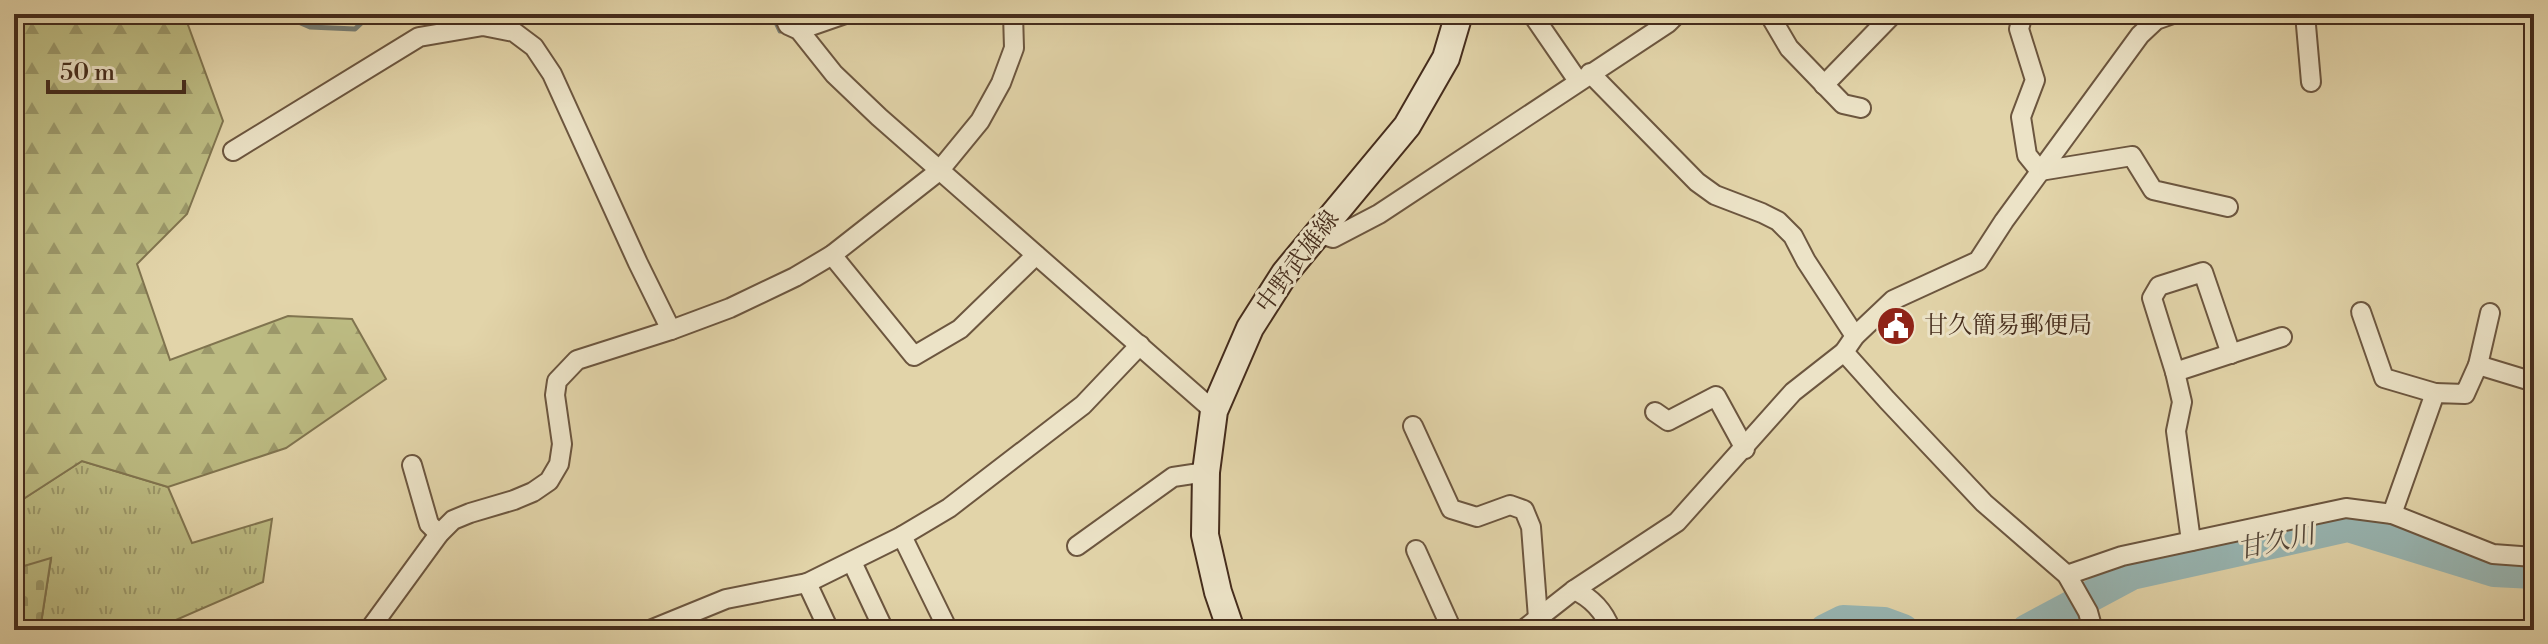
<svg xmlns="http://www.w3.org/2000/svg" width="2548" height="644" font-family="'Libre Bodoni','Noto Serif JP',serif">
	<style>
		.grass { fill: url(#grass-tufts); stroke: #80744f; stroke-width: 2 }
		.forest { fill: url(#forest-firs); stroke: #80744f; stroke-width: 2 }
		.cemetery { fill: url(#cemetery-stones); stroke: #80744f; stroke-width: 2 }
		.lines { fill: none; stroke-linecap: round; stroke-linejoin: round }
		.stream { stroke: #777f77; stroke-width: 5 }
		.river { stroke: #98b6b3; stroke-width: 32 }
		.minor-casing { stroke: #6c563f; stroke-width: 22 }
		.secondary-casing { stroke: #452c1c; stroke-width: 30 }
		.minor { stroke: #ece3c7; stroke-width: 18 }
		.secondary { stroke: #ece3c7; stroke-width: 26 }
		.labels { text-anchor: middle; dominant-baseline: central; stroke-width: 6; stroke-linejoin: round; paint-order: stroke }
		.street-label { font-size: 24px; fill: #452c1c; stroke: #ece3c7 }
		.poi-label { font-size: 24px; fill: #452c1c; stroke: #ece3c7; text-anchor: start }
		.water-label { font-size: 26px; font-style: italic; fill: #56483a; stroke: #ece3c7 }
	</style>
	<defs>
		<pattern id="grass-tufts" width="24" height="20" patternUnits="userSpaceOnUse" patternTransform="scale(2)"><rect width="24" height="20" fill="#bcbb82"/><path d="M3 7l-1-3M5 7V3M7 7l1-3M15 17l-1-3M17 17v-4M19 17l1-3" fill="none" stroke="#9b986a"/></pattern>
		<pattern id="forest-firs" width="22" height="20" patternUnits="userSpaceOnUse" patternTransform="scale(2)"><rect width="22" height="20" fill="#bcbb82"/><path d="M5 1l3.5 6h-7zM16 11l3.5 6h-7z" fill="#9b986a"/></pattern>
		<pattern id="cemetery-stones" width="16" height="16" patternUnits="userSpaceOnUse" patternTransform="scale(2)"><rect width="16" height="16" fill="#bcbb82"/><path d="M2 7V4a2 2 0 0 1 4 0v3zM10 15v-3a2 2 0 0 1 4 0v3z" fill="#9b986a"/></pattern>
	</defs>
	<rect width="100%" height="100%" fill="#e2d4a9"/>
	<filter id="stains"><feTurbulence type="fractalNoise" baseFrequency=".0025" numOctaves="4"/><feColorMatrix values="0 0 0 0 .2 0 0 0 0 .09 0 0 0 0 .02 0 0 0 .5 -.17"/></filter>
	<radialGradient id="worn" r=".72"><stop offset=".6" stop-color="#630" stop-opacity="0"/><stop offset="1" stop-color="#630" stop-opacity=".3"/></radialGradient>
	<path class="grass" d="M82 461 168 487 192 543 272 519 263 582 153 630H40L51 559 14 569V505Z"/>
	<path class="forest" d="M14 14H184L223 121 187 214 137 264 170 360 288 316 352 319 386 379 286 448 168 487 82 461 14 505Z"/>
	<path class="cemetery" d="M51 558 40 630H14V569Z"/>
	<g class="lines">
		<g class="stream">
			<path d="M280 14 310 27 355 29 371 14"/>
			<path d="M772 14 780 31"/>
		</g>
		<g class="river">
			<path d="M1825 630 1843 621 1884 623 1903 630"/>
			<path d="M2027 630 2132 574 2348 526 2494 571 2534 573"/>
		</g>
		<defs>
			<g id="minor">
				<path d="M783 14 788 25 799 30 834 74 879 117 1214 411"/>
				<path d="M1532 14 1578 81"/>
				<path d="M1769 14 1789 48 1843 104 1861 108"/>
				<path d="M2023 14 2019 29 2035 80 2021 117 2027 155 2040 171 2132 156 2153 190 2228 207"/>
				<path d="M2305 14 2311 82"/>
				<path d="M799 30 845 14"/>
				<path d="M1590 73 1697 182 1715 195 1762 213 1778 221 1793 236 1806 261 1855 336"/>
				<path d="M1824 85 1893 14"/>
				<path d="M233 151 419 37 483 26 514 32 534 47 552 74 638 263 671 330"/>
				<path d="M1318 233 1333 238 1379 214 1668 23 1677 14"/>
				<path d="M832 255 914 356 960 329 1036 255"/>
				<path d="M2361 312 2384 378 2435 393"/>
				<path d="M1844 352 1887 400 1984 503 2067 575 2088 612 2093 630"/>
				<path d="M2478 365 2534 382"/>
				<path d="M2175 372 2282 337"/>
				<path d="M1655 412 1668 421 1716 396 1745 449"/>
				<path d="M1413 426 1451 509 1477 517 1510 505 1524 510 1531 527 1538 618"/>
				<path d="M412 465 429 524 439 534"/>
				<path d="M2392 514 2435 393 2465 394 2478 365 2490 313"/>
				<path d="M902 536 948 630"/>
				<path d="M2191 541 2176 431 2182 402 2175 372 2152 298 2159 286 2203 272 2231 354"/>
				<path d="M1077 546 1173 477 1206 472"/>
				<path d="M1416 550 1452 630"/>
				<path d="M852 562 884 630"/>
				<path d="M2067 575 2122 556 2346 508 2392 514 2493 554 2534 557"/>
				<path d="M807 583 829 630"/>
				<path d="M1574 590C1592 598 1604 611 1611 630"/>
				<path d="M369 630 439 534 453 520 470 513 514 500 533 492 549 481 559 464 562 444 555 395 557 381 577 360 671 330 730 308 795 277 832 255 939 171 980 121 1001 83 1014 48 1013 14"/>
				<path d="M650 630 726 599 807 583 902 536 949 508 1083 405 1140 345"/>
				<path d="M1523 630 1574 590 1677 522 1793 392 1844 352 1855 336 1893 300 1978 261 2004 221 2140 35 2156 20 2173 14"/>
			</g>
			<path id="secondary" d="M1231 630 1218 592 1205 535 1206 472 1214 411 1250 328 1285 273 1407 126 1446 58 1459 14"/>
		</defs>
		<use href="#minor" class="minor-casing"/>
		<use href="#secondary" class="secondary-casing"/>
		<use href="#minor" class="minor"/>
		<use href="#secondary" class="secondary"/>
	</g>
	<defs>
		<symbol id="civic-disc" viewBox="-11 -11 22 22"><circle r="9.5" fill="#8f2418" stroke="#ece3c7"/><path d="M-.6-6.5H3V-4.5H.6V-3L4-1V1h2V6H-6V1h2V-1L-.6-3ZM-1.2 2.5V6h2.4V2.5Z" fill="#fff"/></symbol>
	</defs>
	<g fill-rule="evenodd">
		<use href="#civic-disc" x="1874" y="304" width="44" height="44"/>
	</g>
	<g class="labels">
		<g class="street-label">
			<text transform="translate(1298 262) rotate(-53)">中野武雄線</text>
		</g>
		<g class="poi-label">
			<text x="1924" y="326">甘久簡易郵便局</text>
		</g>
		<g class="water-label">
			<text transform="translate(2276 542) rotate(-12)">甘久川</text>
		</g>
	</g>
	<rect width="2548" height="644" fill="none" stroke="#e2d4a9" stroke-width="48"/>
	<rect x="16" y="16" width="2516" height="612" fill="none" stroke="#452c1c" stroke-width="4"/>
	<rect x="24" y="24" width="2500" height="596" fill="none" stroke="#452c1c" stroke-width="2"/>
	<path d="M48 80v12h136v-12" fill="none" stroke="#452c1c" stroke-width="4"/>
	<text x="60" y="80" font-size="24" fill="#452c1c" stroke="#ece3c7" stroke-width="6" paint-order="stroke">50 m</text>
	<rect width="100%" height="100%" filter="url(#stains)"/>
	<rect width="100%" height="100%" fill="url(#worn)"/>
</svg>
